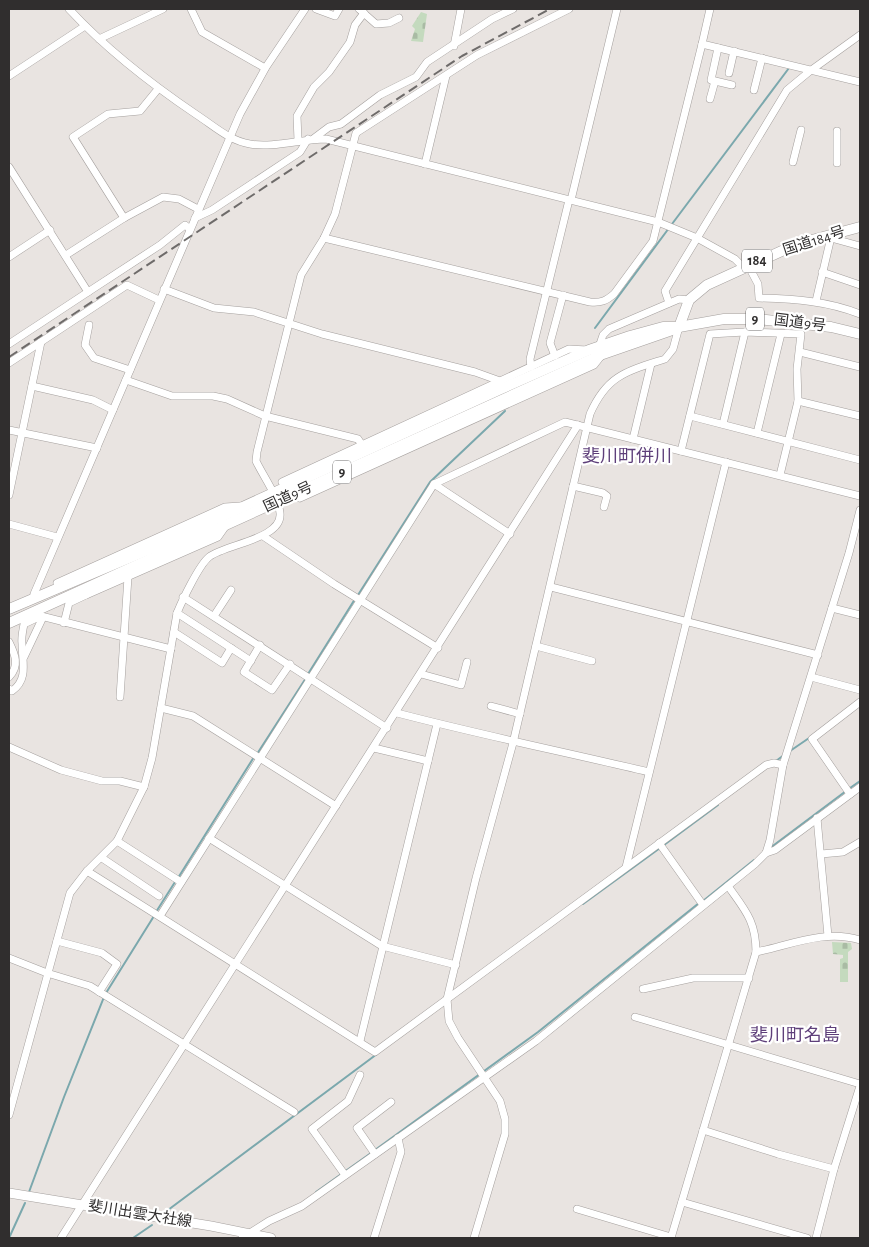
<svg xmlns="http://www.w3.org/2000/svg" width="869" height="1247" font-family="'Alegreya Sans','Noto Sans JP',sans-serif">
	<style>
		.cemetery { fill: url(#cemetery-stones) }
		.lines { fill: none; stroke-linecap: round; stroke-linejoin: round }
		.stream { stroke: #7ba8ad; stroke-width: 2 }
		.minor-casing { stroke: #a5a09e; stroke-width: 8 }
		.major-casing { stroke: #a5a09e; stroke-width: 10 }
		.highway-casing { stroke: #a5a09e; stroke-width: 11 }
		.minor { stroke: #fff; stroke-width: 7 }
		.major { stroke: #fff; stroke-width: 9 }
		.highway { stroke: #fff; stroke-width: 10 }
		.rail { stroke: #6e6b6a; stroke-width: 2; stroke-dasharray: 10 5; stroke-linecap: butt }
		.labels { text-anchor: middle; dominant-baseline: central; stroke-width: 4.5; stroke-linejoin: round; paint-order: stroke }
		.shield { fill: #fff; stroke: #6e6d6d; stroke-width: 1 }
		.shield-label { font-size: 14px; font-weight: bold; fill: #302e2e }
		.street-label { font-size: 15px; fill: #302e2e; stroke: #fff }
		.quarter-label { font-size: 18px; fill: #5e3f7a; stroke: #fff }
	</style>
	<defs>
		<pattern id="cemetery-stones" width="16" height="16" patternUnits="userSpaceOnUse" patternTransform="scale(1.25)"><rect width="16" height="16" fill="#c4dabe"/><path d="M2 7V4a2 2 0 0 1 4 0v3zM10 15v-3a2 2 0 0 1 4 0v3z" fill="#a9bba4"/></pattern>
	</defs>
	<rect width="100%" height="100%" fill="#e9e4e1"/>
	<g class="cemetery">
		<path d="M421 12 427 14 423 42 411 41 415 29 412 26Z"/>
		<path d="M832 942 851 943 852 949 848 952V982H840V959L843 958V955L833 954Z"/>
	</g>
	<g class="lines">
		<g class="stream">
			<path d="M672 224 789 68"/>
			<path d="M595 328 669 228"/>
			<path d="M358 595 430 482 505 411"/>
			<path d="M308 674 355 599"/>
			<path d="M790 751 812 736"/>
			<path d="M257 754 306 678"/>
			<path d="M776 761 784 755"/>
			<path d="M850 788 860 781"/>
			<path d="M664 845 718 805"/>
			<path d="M770 848 846 791"/>
			<path d="M178 878 254 757"/>
			<path d="M703 901 754 860"/>
			<path d="M583 904 660 848"/>
			<path d="M156 912 175 882"/>
			<path d="M106 993 154 916"/>
			<path d="M375 1150 538 1032 699 903"/>
			<path d="M29 1192 64 1097 104 997"/>
			<path d="M316 1192 371 1153"/>
			<path d="M164 1213 377 1054"/>
			<path d="M9 1238 25 1203"/>
			<path d="M133 1238 152 1225"/>
		</g>
		<defs>
			<g id="minor">
				<path d="M69 9C107 50 151 84 197 115 214 126 230 141 250 144 273 148 302 139 326 139L658 222 697 238 735 259 740 264 748 265 758 284 759 298C795 299 827 301 860 314"/>
				<path d="M191 9 202 32 265 68"/>
				<path d="M316 9 335 16 339 9"/>
				<path d="M359 9 376 24 389 23 399 18"/>
				<path d="M710 9 702 44 860 82"/>
				<path d="M99 39 163 9"/>
				<path d="M454 46 461 9"/>
				<path d="M718 48 711 80 732 85"/>
				<path d="M729 73 734 51"/>
				<path d="M9 76 85 26"/>
				<path d="M754 90 762 58"/>
				<path d="M710 99 715 81"/>
				<path d="M313 139 329 127 341 124 380 95 416 77 427 62 492 19 513 9"/>
				<path d="M298 140 297 116 314 87 329 72 350 42 355 25 364 13"/>
				<path d="M793 162 801 130"/>
				<path d="M837 163V131"/>
				<path d="M425 164 446 76"/>
				<path d="M9 167 88 292 9 344"/>
				<path d="M571 200 617 9"/>
				<path d="M124 218 73 137 108 114 140 111 158 89"/>
				<path d="M195 218 212 210 300 152 308 139"/>
				<path d="M324 238 590 302C601 303 606 301 614 294L653 241 702 44"/>
				<path d="M831 238 860 246"/>
				<path d="M66 255 124 218 163 197 179 199 198 209"/>
				<path d="M9 257 50 230"/>
				<path d="M822 272 860 285"/>
				<path d="M164 289 214 308 254 312 322 334 475 372 500 381"/>
				<path d="M88 292 160 245 185 225 190 229"/>
				<path d="M816 301 832 233"/>
				<path d="M669 303 665 291 787 90 810 71 860 35"/>
				<path d="M89 325 85 345 94 358 130 370"/>
				<path d="M599 347 603 335 609 329 679 299 689 300"/>
				<path d="M800 352 860 367"/>
				<path d="M555 356 550 343 563 295"/>
				<path d="M9 363 127 285 159 300"/>
				<path d="M531 367 530 359 569 200"/>
				<path d="M126 380 172 396H213L227 399 265 416 358 439 362 445"/>
				<path d="M32 386 93 400 113 410"/>
				<path d="M798 401 860 416"/>
				<path d="M690 416 860 460"/>
				<path d="M723 424 745 332"/>
				<path d="M9 430 97 448"/>
				<path d="M757 433 781 334"/>
				<path d="M633 439 651 364"/>
				<path d="M681 451 710 334 745 332 801 334 797 369 798 401 780 475"/>
				<path d="M282 482 569 349 587 350"/>
				<path d="M434 484 510 534"/>
				<path d="M573 486 603 493 607 496 604 507"/>
				<path d="M9 495 41 342"/>
				<path d="M300 498 594 365 601 356"/>
				<path d="M9 524 57 537"/>
				<path d="M263 536 334 584 438 648"/>
				<path d="M57 583 225 507 240 506"/>
				<path d="M551 587 818 655"/>
				<path d="M76 592 86 595 218 537 225 527"/>
				<path d="M34 594 240 114 266 67 305 9"/>
				<path d="M183 597 387 728"/>
				<path d="M832 608 860 615"/>
				<path d="M177 613 251 661"/>
				<path d="M214 616 231 590"/>
				<path d="M64 623 69 603 86 595"/>
				<path d="M174 632 222 663 231 648"/>
				<path d="M9 642C15 654 20 666 9 677"/>
				<path d="M260 645 244 672 272 690 290 664"/>
				<path d="M536 646 592 661"/>
				<path d="M24 657 43 617"/>
				<path d="M421 674 461 685 467 662"/>
				<path d="M811 677 860 690"/>
				<path d="M9 689 12 691C29 679 22 661 22 644 21 637 23 630 24 624L41 616 171 649"/>
				<path d="M120 697 128 577"/>
				<path d="M491 706 520 714"/>
				<path d="M161 708 193 716 336 806"/>
				<path d="M397 713C481 735 565 752 649 772"/>
				<path d="M9 747 61 770 102 781H120L144 787"/>
				<path d="M374 748 428 761"/>
				<path d="M850 794 812 739 860 702"/>
				<path d="M817 818 828 936"/>
				<path d="M209 838 382 946 456 965"/>
				<path d="M117 841 181 882"/>
				<path d="M659 843 703 905"/>
				<path d="M766 853 775 850 860 787"/>
				<path d="M821 854 843 852 860 842"/>
				<path d="M102 858 159 896"/>
				<path d="M626 867 726 462"/>
				<path d="M87 871 375 1052 766 765 774 763 783 765"/>
				<path d="M160 916 434 484 565 422 860 496"/>
				<path d="M57 941 102 953 117 964 99 992"/>
				<path d="M756 952C790 945 825 929 860 940"/>
				<path d="M9 958 47 973 90 986 294 1112"/>
				<path d="M643 989 693 978H749"/>
				<path d="M635 1017 860 1084"/>
				<path d="M360 1041 437 724"/>
				<path d="M9 1115 70 893 87 871 117 841 144 787 152 758 177 613C182 601 199 565 209 557 226 544 283 539 280 513 278 496 263 476 256 461L257 452 301 275 324 238 335 214 356 133 477 55 569 9"/>
				<path d="M703 1130 778 1154 834 1169"/>
				<path d="M375 1154 357 1128 391 1102"/>
				<path d="M345 1175 312 1129 348 1101 360 1075"/>
				<path d="M682 1202 807 1238"/>
				<path d="M577 1209 671 1237"/>
				<path d="M61 1238 578 425"/>
				<path d="M242 1238 269 1221 302 1206 536 1041 755 864 766 853 770 840 783 765 849 553 860 510"/>
				<path d="M374 1238 401 1152 398 1138"/>
				<path d="M474 1238 505 1134V1119L500 1101 458 1038 449 1021 447 999 476 878 513 743 590 414C607 375 627 371 665 359L673 349 679 327"/>
				<path d="M671 1238 756 952C756 921 745 910 728 886"/>
				<path d="M816 1238 834 1169 860 1086"/>
			</g>
			<path id="major" d="M9 1193 211 1226 271 1238"/>
			<g id="highway">
				<path d="M679 327 689 300 707 285 797 244 860 227"/>
				<path d="M9 609 155 547 501 389 589 350 630 336 663 327H679L724 319H758L831 327 860 334"/>
				<path d="M9 623 603 354 675 329"/>
			</g>
		</defs>
		<use href="#minor" class="minor-casing"/>
		<use href="#major" class="major-casing"/>
		<use href="#highway" class="highway-casing"/>
		<use href="#minor" class="minor"/>
		<use href="#major" class="major"/>
		<use href="#highway" class="highway"/>
		<path class="rail" d="M9 357 462 56 550 9"/>
	</g>
	<g class="labels">
		<g class="shield">
			<rect x="742" y="249.5" width="30" height="23" rx="4"/>
			<rect x="746" y="307.5" width="18" height="23" rx="4"/>
			<rect x="333" y="460.5" width="18" height="23" rx="4"/>
		</g>
		<g class="shield-label">
			<text x="757" y="261">184</text>
			<text x="755" y="319">9</text>
			<text x="342" y="472">9</text>
		</g>
		<g class="street-label">
			<text transform="translate(814 241) rotate(-18)">国道184号</text>
			<text transform="translate(800 323) rotate(7)">国道9号</text>
			<text transform="translate(288 497) rotate(-25)">国道9号</text>
			<text transform="translate(140 1214) rotate(9)">斐川出雲大社線</text>
		</g>
		<g class="quarter-label">
			<text x="627" y="457">斐川町併川</text>
			<text x="795" y="1036">斐川町名島</text>
		</g>
	</g>
	<rect width="869" height="1247" fill="none" stroke="#302e2e" stroke-width="20"/>
</svg>
